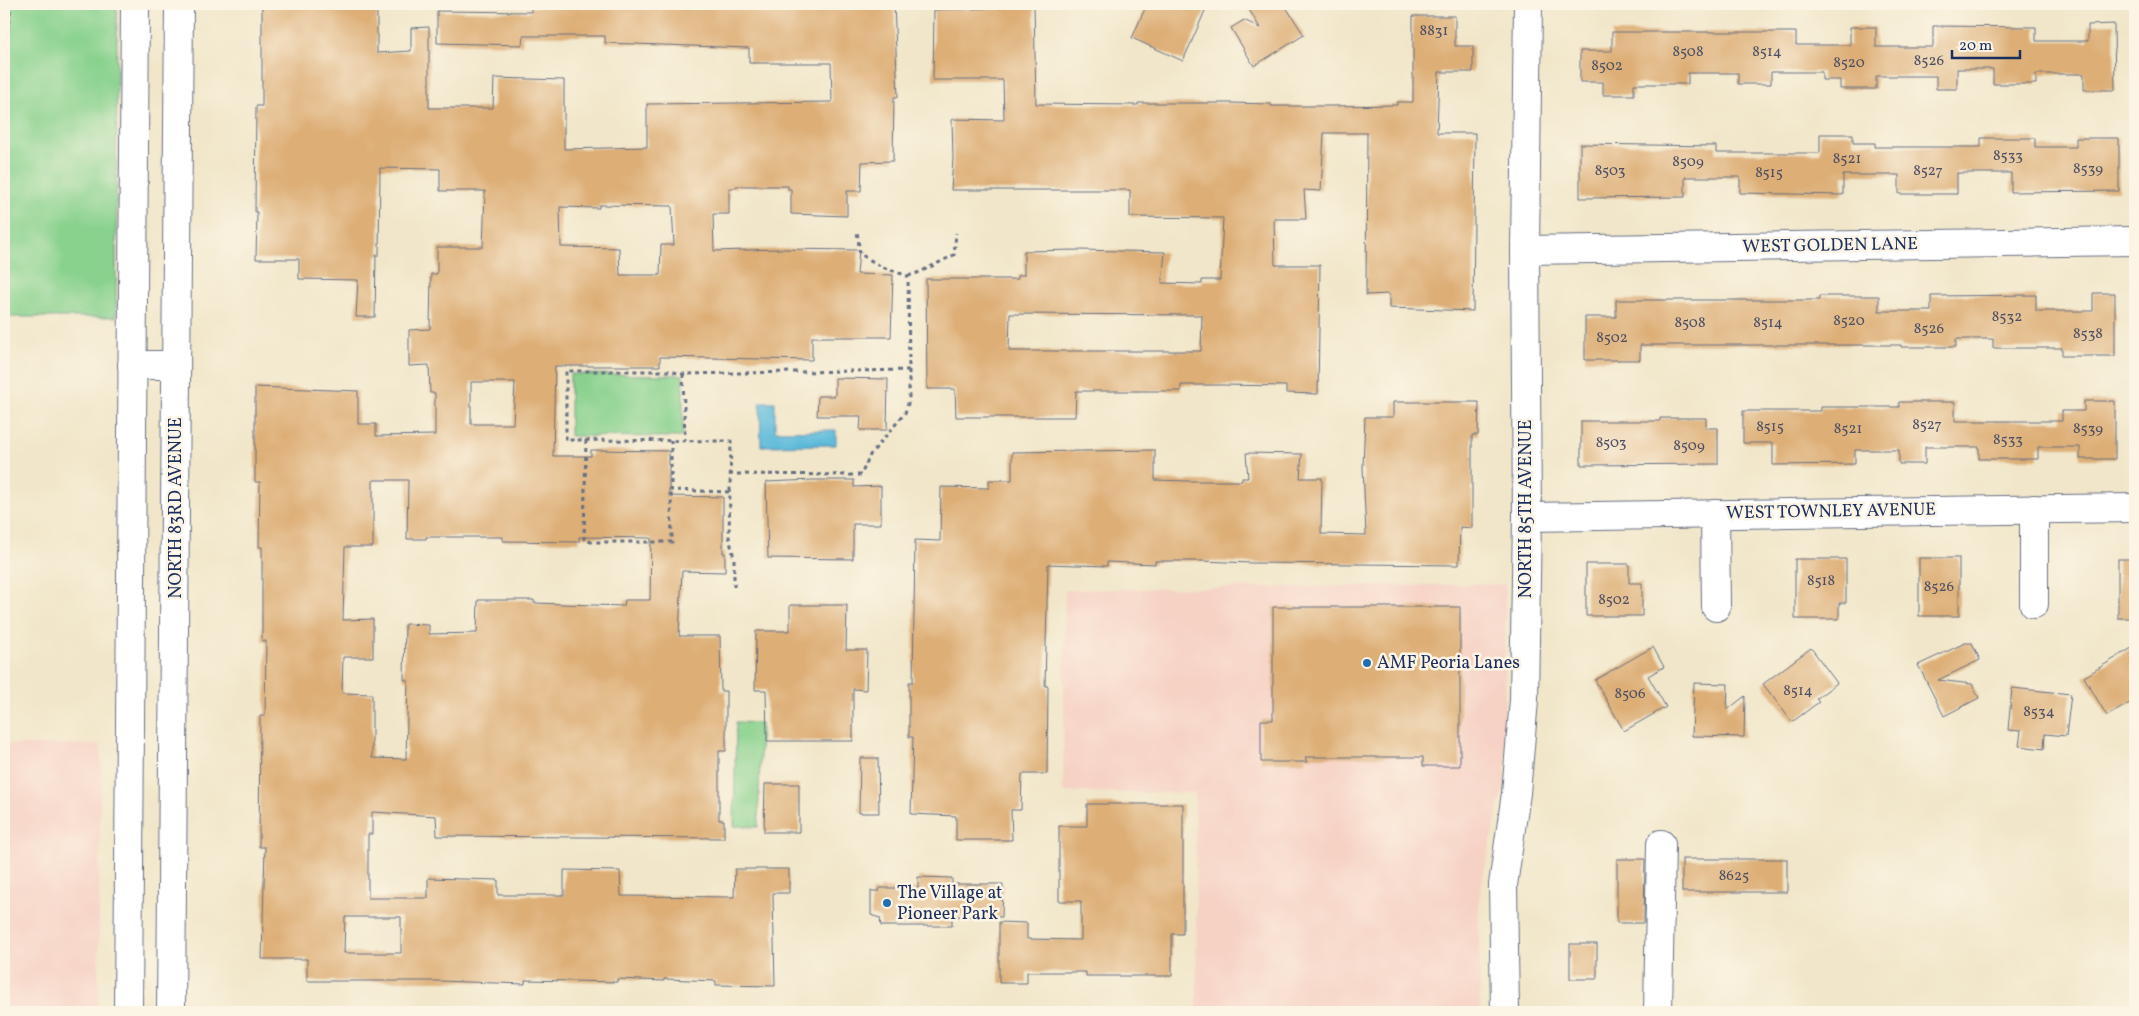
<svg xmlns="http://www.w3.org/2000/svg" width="2139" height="1016" font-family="Vollkorn,serif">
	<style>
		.built { fill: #f6d2c5 }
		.green { fill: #89d28e; stroke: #528076 }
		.water { fill: #5cbada; stroke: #3c749c }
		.building { fill: #ddae76; fill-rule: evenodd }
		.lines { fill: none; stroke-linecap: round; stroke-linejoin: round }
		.minor-casing { stroke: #666f83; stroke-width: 30 }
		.major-casing { stroke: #666f83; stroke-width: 30 }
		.path { stroke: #666f83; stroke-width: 3; stroke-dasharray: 4 4; stroke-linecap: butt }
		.minor { stroke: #fff; stroke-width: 28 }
		.major { stroke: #fff; stroke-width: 28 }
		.poi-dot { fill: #1f6fb2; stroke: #fcf5e5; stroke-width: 2 }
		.labels { text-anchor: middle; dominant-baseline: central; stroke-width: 5; stroke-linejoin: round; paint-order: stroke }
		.number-label { font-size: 15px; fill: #4c4f64 }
		.street-label { font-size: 18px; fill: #1b2f5e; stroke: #fcf5e5 }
		.poi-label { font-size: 18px; fill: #1b2f5e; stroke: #fcf5e5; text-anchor: start }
	</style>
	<rect width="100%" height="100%" fill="#fcf5e5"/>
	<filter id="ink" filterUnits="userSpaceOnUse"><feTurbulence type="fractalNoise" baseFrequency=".02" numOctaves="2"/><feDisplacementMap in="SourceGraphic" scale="10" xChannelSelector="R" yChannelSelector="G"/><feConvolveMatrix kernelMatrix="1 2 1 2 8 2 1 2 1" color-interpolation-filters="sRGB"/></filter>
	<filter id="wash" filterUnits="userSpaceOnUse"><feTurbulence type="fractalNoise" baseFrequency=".0096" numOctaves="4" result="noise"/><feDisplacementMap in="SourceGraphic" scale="20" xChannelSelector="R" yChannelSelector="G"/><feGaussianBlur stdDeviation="1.12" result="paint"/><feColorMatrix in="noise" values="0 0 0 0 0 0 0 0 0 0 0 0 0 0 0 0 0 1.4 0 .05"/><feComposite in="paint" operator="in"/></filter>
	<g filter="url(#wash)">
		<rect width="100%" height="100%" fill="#f1e6c9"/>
		<g class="built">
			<path d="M1505 584V780L1485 866 1479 901 1480 1012H1197L1195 793 1063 792 1065 590Z"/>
			<path d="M101 744 98 1012H4V745Z"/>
		</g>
		<g class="green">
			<path d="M4 4H117L116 317H4Z"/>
			<path d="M570 374 683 375V437L570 436Z"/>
			<path d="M736 722 761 723 758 827 734 826Z"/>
		</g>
		<path class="water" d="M760 402H775V431L836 430V445L761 446Z"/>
		<g id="blocks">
			<g class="building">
				<path d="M262 4H377V53L411 51V28L429 27V108H493L494 78 564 80V149L647 147V104L832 102 831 63H749V48L605 43V36H523L522 45 437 43V11L531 12V7H606V4L681 7H748V4H894L898 97H894L893 161 862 162 861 191H847V216L791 214V189H788V186H736V188H729V214H713L714 251 779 249 859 250 857 274 893 275 891 337H812V360L660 357V366H555L553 456H591V450L669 451V496L723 497V553H725V572L682 571 679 636H720L721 691H726V751H719V820H724V838L437 836 436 816 372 812V834H368V898H428V878L498 880V895H564V870L620 871 621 896 734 897 735 869H789V893H773L775 986 716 985V981L664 979V981L617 979V982L525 980V984L439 981H307V959H262L265 847H259L260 716H265L266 641H262V547H259L260 482H255V387L358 391V424H376V436L435 435V393H430L429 365 409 366V330L430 329 431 274H437V247H483L485 191H440V169L380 168 379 255H376L375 317H356L358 280 299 279V259H256L257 212H255L256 106H262ZM599 205 672 206 674 245H661L660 275H620L619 248 561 247 560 207 599 208ZM471 382H515L513 424H471ZM373 480H408L407 539H426V537H503V541L579 542V537L651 538 650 600H625L624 606 534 603V600H478L477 633 429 634V625L405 624 404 680H408L406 759 372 758V694L342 693 343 657H373V619L343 620 345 547H373ZM345 917H401V953H344Z"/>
				<path d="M1001 4H1034L1036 104 1138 105V103H1230L1271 104V106H1331L1397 105V102H1413V16H1455V46H1473V72H1439L1437 133H1475L1473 311 1389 308V294L1366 295 1367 133H1324L1321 191 1304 190 1306 219H1274L1275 265H1320L1318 394 1286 393V386L1221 385H1181V391H1076L1075 417H956L955 389H927L926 279H1018V275H1024V251L1079 250 1165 252 1162 283 1202 284V280H1220L1223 218 1130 217V190H951L953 158 952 119 1004 120 1003 80H933L934 10 1001 8ZM1010 314 1202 315 1201 351H1009Z"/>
				<path d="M1147 4H1208L1183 61 1132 38Z"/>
				<path d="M1246 4H1284L1304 35 1254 66 1231 28 1244 20 1260 28Z"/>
				<path d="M2114 24 2115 90H2084V74H2036V84H1993V69H1957V89H1936V76H1876V89H1840V80H1822V72H1771V84H1738V73H1688V84H1634V95H1603V82H1580V51H1612V32H1796V45H1850V27H1876V47H1933V26L2036 27V41H2088V25Z"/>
				<path d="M1820 134H1853V143H1875V147H1981V138H2035V147H2076V138H2119V191L2011 192V173H1957V194H1899V175H1843V195L1740 193V177H1685V197L1580 198V144L1716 146V153H1820Z"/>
				<path d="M2093 293H2115V356H2062V348H1993V339H1956V347H1901V345H1640V360H1585V317H1616V300H1819V296H1879V311H1931V296L2036 295V311H2093Z"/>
				<path d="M835 378 888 379 887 430H860L861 416H817L818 396H835Z"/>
				<path d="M2084 401H2115V459H2080V447H2038V459H1979V447H1925V464H1899V450H1855V464L1773 465V443H1743V411H1821V407H1899V402H1955V421H2062V411H2084Z"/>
				<path d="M1393 402H1479L1478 435H1472V528L1460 527 1459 565 1252 563 1201 561H1155V564L1107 562V566L1048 564 1045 686H1048L1047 774H1022L1021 810H1011L1012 840H956V816L911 814 913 737H909V682H913L915 540 940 541 941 487 989 488V480H1012V452L1155 450V480L1187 481H1242V478H1248L1246 453 1302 454 1300 478H1322L1321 534 1366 535 1363 467 1365 417H1393Z"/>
				<path d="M1660 418H1706V428H1718V464L1581 465V421H1660Z"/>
				<path d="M813 480H854V487L881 486V524H853V559L768 558 766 482Z"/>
				<rect x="1919" y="558" width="40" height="58"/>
				<path d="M1795 559H1846V603H1839V619H1795Z"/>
				<rect x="2118" y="559" width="17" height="59"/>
				<path d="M1586 564H1629V583H1642V616H1586Z"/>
				<path d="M790 605H847L846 650H867L866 690 853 689V741H767L766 690H755L756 631H790Z"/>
				<path d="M1273 607H1460V766H1423V757H1305L1307 762H1261V720H1273Z"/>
				<path d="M1965 643H1972L1980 660 1938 680 1972 684 1979 698 1944 716 1918 665Z"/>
				<path d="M2135 646V700L2107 716 2084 677Z"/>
				<path d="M1653 647 1664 667 1648 676 1666 707 1624 731 1595 680Z"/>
				<path d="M1811 648 1837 683 1816 699 1819 702 1792 722 1763 684Z"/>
				<path d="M1694 683 1728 684 1727 710 1745 696 1744 737 1692 736Z"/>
				<path d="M2012 688 2071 694 2066 736 2045 734 2044 749 2019 746 2021 731 2008 730Z"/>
				<path d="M860 758H878L879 813H859Z"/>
				<path d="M765 784H799V832H764Z"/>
				<path d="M1087 804H1183V934H1172V976H1086V972H1027V983H999V922L1027 923V939L1081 940V901H1059V826H1087Z"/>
				<path d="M1617 859H1645L1644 923H1617Z"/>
				<rect x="1682" y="859" width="105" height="33"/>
				<path d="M918 877 952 878V884H1003L1002 917 952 916V926H881L880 918 871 915V891H879L880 888H918Z"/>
				<rect x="1570" y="944" width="27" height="35"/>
			</g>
		</g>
	</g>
	<g filter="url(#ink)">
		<use href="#blocks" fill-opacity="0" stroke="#666f83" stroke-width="1"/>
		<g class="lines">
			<defs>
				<g id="minor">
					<path d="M1525 250 2135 241"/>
					<path d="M1715 514 1716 607"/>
					<path d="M1527 517 2135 508"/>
					<path d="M2034 604V509"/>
					<path d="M1505 1012 1503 885 1516 793 1524 700 1527 517 1525 250 1528 4"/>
					<path d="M1658 1012 1661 844"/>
				</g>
				<g id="major">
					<path d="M132 365H176"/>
					<path d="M128 1012 135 4"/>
					<path d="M171 1012 179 4"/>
				</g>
			</defs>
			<use href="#minor" class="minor-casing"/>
			<use href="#major" class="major-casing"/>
			<g class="path">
				<path d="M4 62 11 4"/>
				<path d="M908 276 920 272 954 255 956 233"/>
				<path d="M683 374 685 440"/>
				<path d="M586 440 584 539 591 542H672L671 490"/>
				<path d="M671 440V490L729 492"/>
				<path d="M729 474 861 475 870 455 905 413 909 400V370"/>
				<path d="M734 587V558L729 537 731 441 566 440V371H669L683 374 909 370 908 276 882 267 860 254 857 231"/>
			</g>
			<use href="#minor" class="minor"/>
			<use href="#major" class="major"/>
		</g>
	</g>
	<g class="poi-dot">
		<circle cx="1367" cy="663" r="5"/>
		<circle cx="887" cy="903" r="5"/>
	</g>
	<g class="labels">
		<g class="number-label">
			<text x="1434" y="31">8831</text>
			<text x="1688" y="52">8508</text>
			<text x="1767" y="52">8514</text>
			<text x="1929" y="61">8526</text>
			<text x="1849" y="63">8520</text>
			<text x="1607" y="66">8502</text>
			<text x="2008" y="156">8533</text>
			<text x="1847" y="159">8521</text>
			<text x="1688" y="162">8509</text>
			<text x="2088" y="169">8539</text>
			<text x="1610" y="171">8503</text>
			<text x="1928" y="171">8527</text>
			<text x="1769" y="173">8515</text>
			<text x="2007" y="317">8532</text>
			<text x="1849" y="321">8520</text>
			<text x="1690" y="323">8508</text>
			<text x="1768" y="323">8514</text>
			<text x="1929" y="329">8526</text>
			<text x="2088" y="334">8538</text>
			<text x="1612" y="338">8502</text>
			<text x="1927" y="425">8527</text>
			<text x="1770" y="427">8515</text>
			<text x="1848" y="429">8521</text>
			<text x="2088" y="429">8539</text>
			<text x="2008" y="440">8533</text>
			<text x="1611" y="443">8503</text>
			<text x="1689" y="446">8509</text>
			<text x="1821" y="581">8518</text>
			<text x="1939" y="587">8526</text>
			<text x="1614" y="600">8502</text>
			<text x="1798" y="691">8514</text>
			<text x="1630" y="694">8506</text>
			<text x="2039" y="712">8534</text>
			<text x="1734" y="876">8625</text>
		</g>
		<g class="street-label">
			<text transform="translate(1830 246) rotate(-1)">WEST GOLDEN LANE</text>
			<text transform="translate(176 508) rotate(-90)">NORTH 83RD AVENUE</text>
			<text transform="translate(1526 509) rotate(-90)">NORTH 85TH AVENUE</text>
			<text transform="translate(1831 512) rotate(-1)">WEST TOWNLEY AVENUE</text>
		</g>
		<g class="poi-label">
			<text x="1377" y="663">AMF Peoria Lanes</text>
			<text x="897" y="893">The Village at<tspan x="897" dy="21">Pioneer Park</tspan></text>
		</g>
	</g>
	<rect width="2139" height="1016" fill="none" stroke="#fcf5e5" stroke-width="20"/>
	<path d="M1952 50v8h68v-8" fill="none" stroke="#1b2f5e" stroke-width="2.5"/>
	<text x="1959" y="50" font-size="15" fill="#1b2f5e" stroke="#fcf5e5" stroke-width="4" paint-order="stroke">20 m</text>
</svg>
